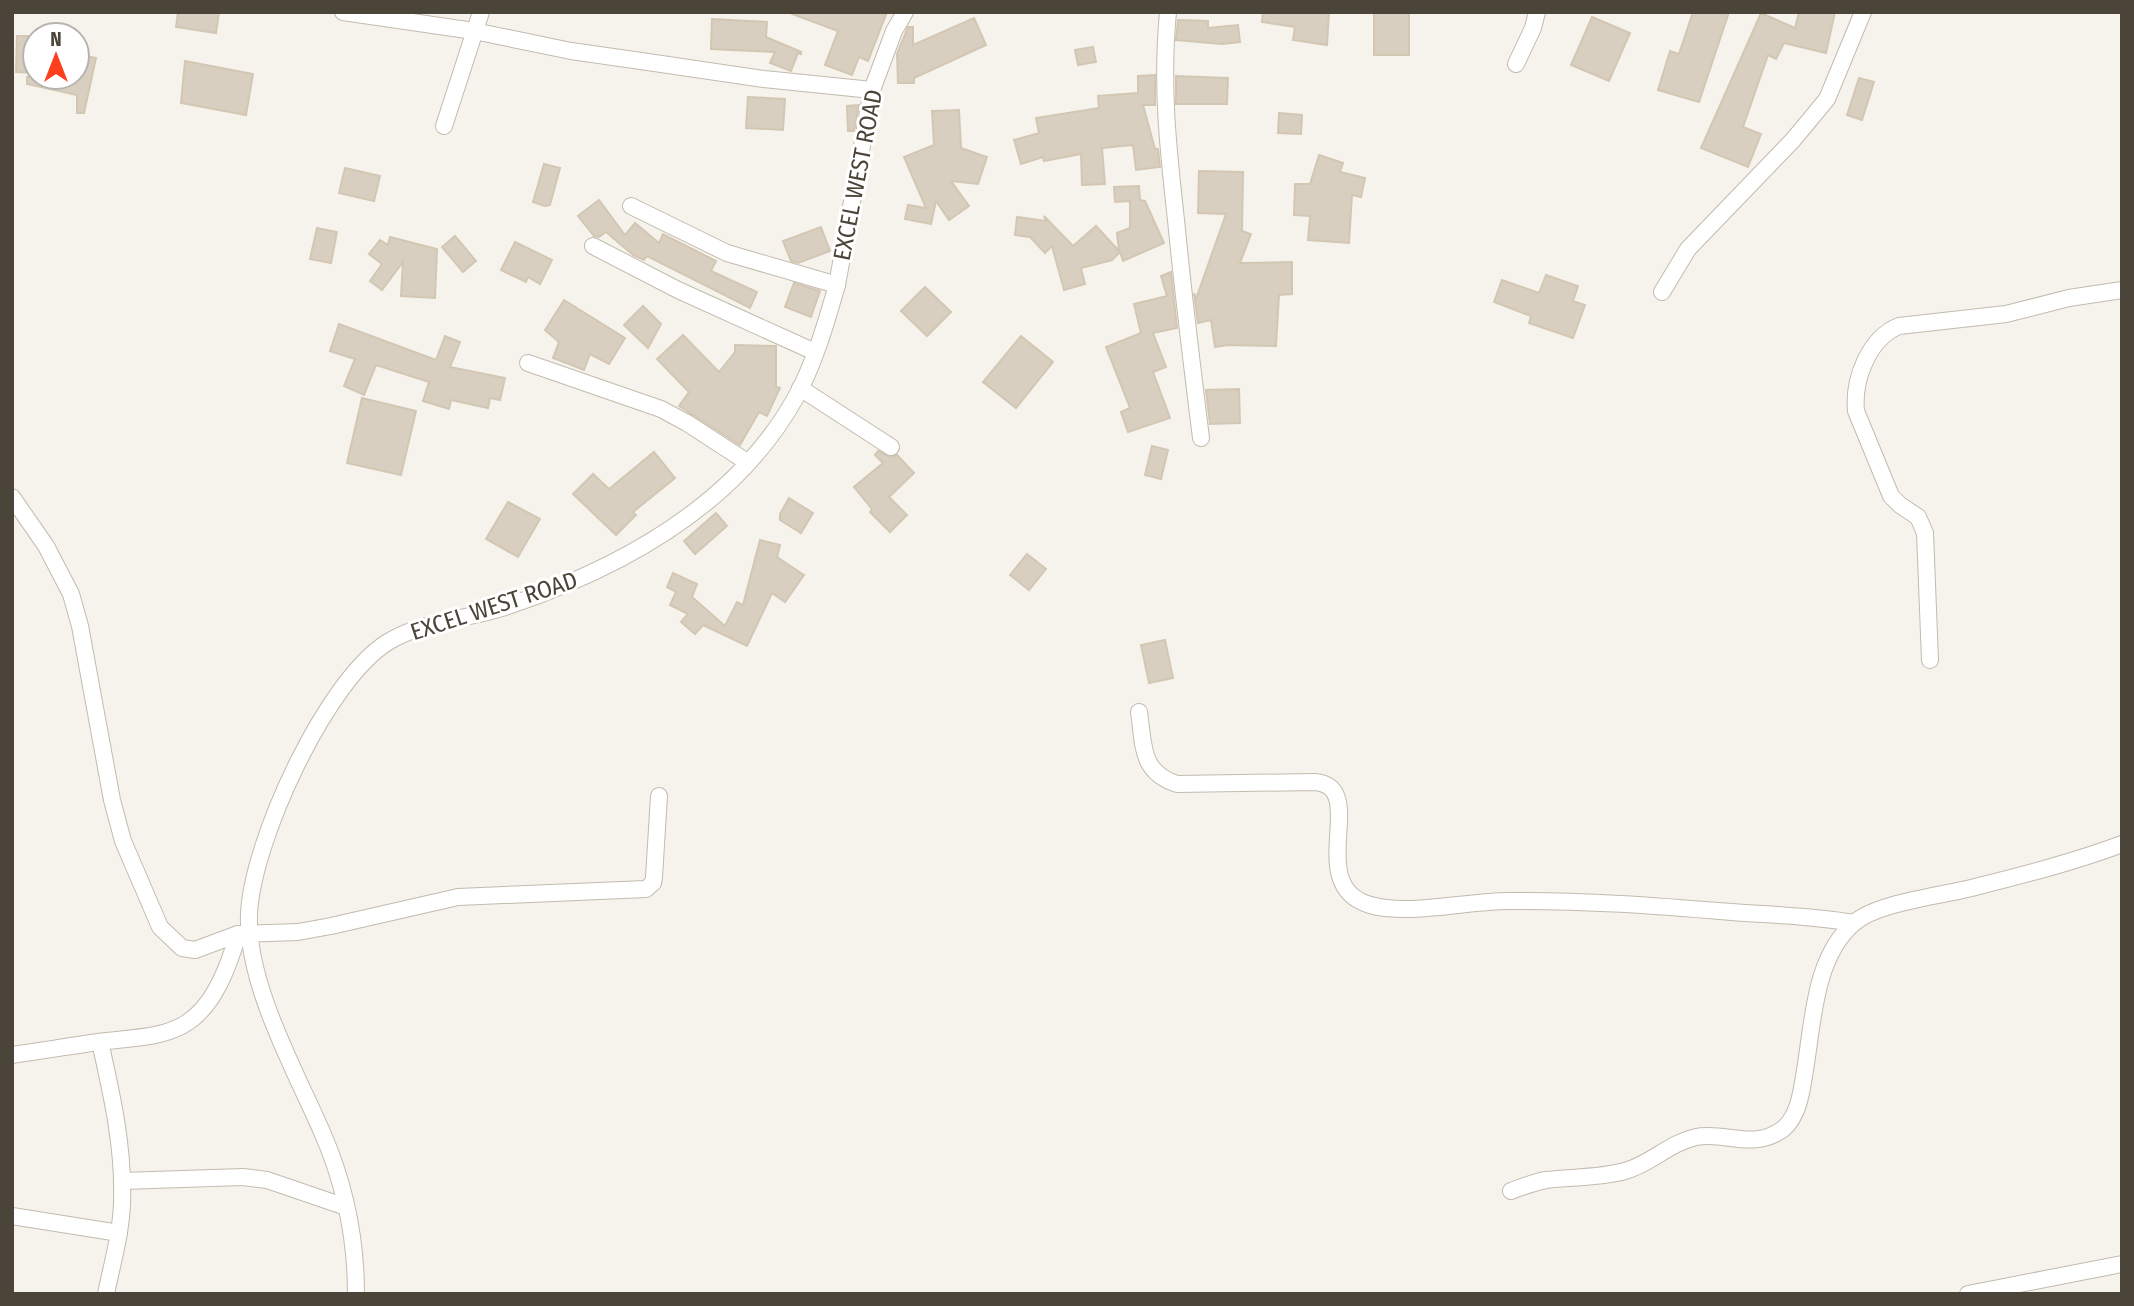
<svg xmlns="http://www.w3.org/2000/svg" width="2134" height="1306" font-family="'Fira Sans Condensed',sans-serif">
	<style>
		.building { fill: #d8cfc1; stroke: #d3c7b4; stroke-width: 2 }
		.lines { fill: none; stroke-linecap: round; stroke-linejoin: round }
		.minor-casing { stroke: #c2bbae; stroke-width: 18 }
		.minor { stroke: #fff; stroke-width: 16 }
		.labels { text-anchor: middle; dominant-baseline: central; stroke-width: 6; stroke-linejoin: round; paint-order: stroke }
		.street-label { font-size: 24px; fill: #4b4439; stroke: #fff }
	</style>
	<rect width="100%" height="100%" fill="#f6f3ec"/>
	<g class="building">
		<path d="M178 12H219L216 33 176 27Z"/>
		<path d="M793 12H887L868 61 859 57 852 75 825 65 838 31 792 14Z"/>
		<path d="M1263 12H1329L1327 45 1293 40 1295 27 1262 22Z"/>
		<rect x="1374" y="12" width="35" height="43"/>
		<path d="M1693 12H1729L1699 102 1658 90 1670 51 1679 54Z"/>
		<path d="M1799 12H1835L1826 53 1784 43 1776 59 1768 55 1743 127 1761 134 1748 167 1701 148 1761 13 1795 28Z"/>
		<path d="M1592 17 1630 33 1609 81 1571 65Z"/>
		<path d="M974 18 986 45 914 78V83H898L897 54 908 27H913V45Z"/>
		<path d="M712 19 767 22 766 37 801 52V54L798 53 791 71 770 63 775 52 711 49Z"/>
		<path d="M1178 20 1208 21V28L1238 25 1240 42 1222 44 1176 40Z"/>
		<path d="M17 36H35V73L16 72Z"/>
		<path d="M1093 47 1096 62 1078 65 1075 50Z"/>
		<path d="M77 54 96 58 84 113H77V95L27 84V77H77Z"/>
		<path d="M185 61 253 74 246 115 181 103Z"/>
		<path d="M1155 75V105H1143L1155 149H1158L1160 167 1136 170 1133 145 1102 148 1105 184 1082 185 1081 154 1044 161 1043 157 1021 164 1014 140 1039 133 1036 118 1099 108 1098 96 1138 93V76Z"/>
		<path d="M1176 76 1228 78 1227 104H1176Z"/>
		<path d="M1859 78 1874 82 1862 120 1847 115Z"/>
		<path d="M748 97 785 99 783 130 746 128Z"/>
		<path d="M859 105 854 131H848L847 106Z"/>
		<path d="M959 110 961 148 987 157 978 184 951 181 969 206 949 220 936 201 931 224 905 219 908 205 926 208 904 157 934 145 932 111Z"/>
		<path d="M1279 113 1302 115 1301 134 1278 133Z"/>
		<path d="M1319 155 1343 163 1340 172 1365 178 1361 197 1352 195 1349 243 1308 240 1310 216 1294 215 1295 184H1310Z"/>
		<path d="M544 164 560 168 550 205 545 206 533 202Z"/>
		<path d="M345 168 380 176 374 201 339 193Z"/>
		<path d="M1199 171 1243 172 1242 231 1251 234 1240 263 1292 262V294L1279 295 1276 346 1228 345 1215 347 1211 320 1198 323 1194 293 1196 299 1226 214 1198 213Z"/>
		<path d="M1139 186 1140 200 1145 201 1164 243 1123 261 1120 252 1112 260 1081 268 1085 284 1064 290 1052 246 1045 253 1030 237 1015 235 1017 217 1046 221 1044 216 1073 246 1096 226 1119 251 1117 233 1130 228V201L1115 202 1114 187Z"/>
		<path d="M599 200 625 235 635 223 659 243 663 234 716 261 711 271 757 292 750 308 647 256 644 260 633 255 606 232 599 237 594 236 578 216Z"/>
		<path d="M821 227 830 251 798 263 791 261 783 241Z"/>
		<path d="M317 228 337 232 331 263 310 259Z"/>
		<path d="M455 236 476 261 463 272 442 247Z"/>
		<path d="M390 237 437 249 435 298 401 296 403 262 382 290 370 281 382 264 369 254 380 240 388 245Z"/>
		<path d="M515 242 552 260 540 284 528 277 526 282 501 270Z"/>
		<path d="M1171 272 1177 328 1153 333 1166 367 1153 372 1170 418 1128 432 1121 412 1130 408 1106 347 1141 333 1134 304 1167 296 1161 276Z"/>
		<path d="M1546 275 1578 286 1573 301 1585 305 1573 338 1529 323 1531 316 1494 302 1502 280 1539 293Z"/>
		<path d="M794 283 820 291 811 317 785 307Z"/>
		<path d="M925 287 951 312 927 336 901 311Z"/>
		<path d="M564 300 625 338 609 364 590 354 584 370 553 358 559 342 545 330Z"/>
		<path d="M643 306 661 324 648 348 624 325Z"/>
		<path d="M339 324 436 360 445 336 460 342 450 367 505 378 500 400 490 398 488 408 451 400 449 409 423 401 429 382 376 365 364 395 344 386 355 359 330 351Z"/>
		<path d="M683 335 719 372 735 352V345L776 346V387L780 388 767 416 759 412 740 445 679 406 689 392 657 359Z"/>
		<path d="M1021 336 1053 362 1016 408 983 382Z"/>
		<path d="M1239 389 1240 423 1210 424 1206 390Z"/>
		<path d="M362 398 416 411 401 475 347 463Z"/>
		<path d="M1152 446 1168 450 1161 479 1145 475Z"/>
		<path d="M878 451 890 457 897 455 914 473 889 497 907 515 890 532 870 512 872 509 854 487 883 463 875 455Z"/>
		<path d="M654 452 675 478 633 512 636 515 616 535 573 494 593 474 609 489Z"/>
		<path d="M789 498 813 513 801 533 780 520V514Z"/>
		<path d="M508 502 540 519 518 557 486 539Z"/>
		<path d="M716 513 727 526 695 554 684 541Z"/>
		<path d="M760 540 780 545 777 557 804 575 785 602 772 593 747 646 703 625 695 634 681 622 688 614 670 605 676 592 667 587 673 573 697 584 692 597 725 626 737 602 743 605Z"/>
		<path d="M1027 554 1046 569 1029 590 1010 575Z"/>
		<path d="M1165 640 1173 678 1149 683 1141 645Z"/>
	</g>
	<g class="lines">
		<defs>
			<g id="minor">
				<path d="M343 12 474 31 571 51 641 61 764 79 872 90"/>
				<path d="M1168 12C1161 85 1168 148 1176 220 1183 293 1192 366 1201 438"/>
				<path d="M1516 64 1533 28 1537 12"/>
				<path d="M444 126 481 12"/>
				<path d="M631 206 727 253 837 285"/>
				<path d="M593 246 678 290 815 352"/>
				<path d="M1662 292 1688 249 1793 140 1827 99 1863 12"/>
				<path d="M528 363 661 409 687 423 747 462"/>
				<path d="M800 388 891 447"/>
				<path d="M12 497 46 546 71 594 80 626 112 800 123 841 160 927 182 948 195 950 238 934 298 932 331 926 458 897 646 889 653 883 654 877 659 796"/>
				<path d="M1930 660 1925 533 1918 517 1900 505 1891 496 1856 411C1853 379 1869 338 1899 326L2006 314 2069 298 2122 290"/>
				<path d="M1139 712C1144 745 1140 772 1177 784L1315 782C1371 787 1302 885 1370 905 1408 916 1468 901 1508 901 1583 900 1658 906 1732 912 1772 915 1814 916 1854 923"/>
				<path d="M100 1042C112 1095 124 1148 122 1203 121 1234 112 1264 106 1294"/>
				<path d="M12 1055C41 1051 70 1046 98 1042 126 1038 164 1039 188 1022 215 1004 229 965 238 934"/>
				<path d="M122 1181 243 1177 267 1180 346 1207"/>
				<path d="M1511 1191C1522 1187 1534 1182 1546 1180 1572 1177 1599 1178 1625 1171 1651 1164 1669 1143 1696 1137 1725 1131 1753 1151 1783 1129 1799 1116 1802 1089 1805 1070 1813 1023 1814 957 1854 923 1878 902 1942 896 1975 887 2023 875 2074 862 2122 844"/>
				<path d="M12 1216 119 1233"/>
				<path d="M356 1294C356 1239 344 1182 322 1132 295 1070 246 983 249 914 252 842 326 680 388 642 424 620 468 620 508 606 621 568 736 505 796 397 815 362 826 323 837 285L872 90 894 31 905 12"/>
				<path d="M1968 1294 2122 1264"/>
			</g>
		</defs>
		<use href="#minor" class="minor-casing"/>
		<use href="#minor" class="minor"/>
	</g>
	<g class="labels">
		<g class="street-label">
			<text transform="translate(858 175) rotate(-79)">EXCEL WEST ROAD</text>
			<text transform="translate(494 606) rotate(-18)">EXCEL WEST ROAD</text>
		</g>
	</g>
	<rect width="2134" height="1306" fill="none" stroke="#4b4439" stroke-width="28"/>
	<g transform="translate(56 56)"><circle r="33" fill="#ffffff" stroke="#b7b4b0" stroke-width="2"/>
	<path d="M0-5L12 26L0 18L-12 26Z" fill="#fc3f1d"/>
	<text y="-10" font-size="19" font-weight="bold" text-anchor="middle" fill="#4b4439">N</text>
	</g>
</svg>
